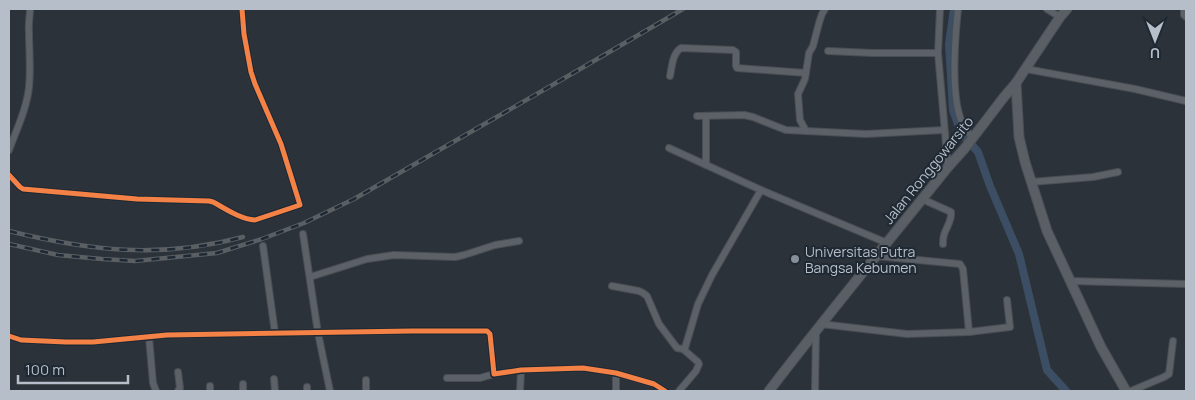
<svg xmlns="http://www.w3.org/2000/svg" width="1195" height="400" font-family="Manrope,sans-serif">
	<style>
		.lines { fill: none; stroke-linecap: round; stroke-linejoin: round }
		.canal { stroke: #3b4e63; stroke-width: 8 }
		.minor-casing { stroke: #4a4e54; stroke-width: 8 }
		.secondary-casing { stroke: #4a4e54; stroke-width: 11 }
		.minor { stroke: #5c6067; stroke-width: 6 }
		.secondary { stroke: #5a5f65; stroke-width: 9 }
		.rail-casing { stroke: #5a5f64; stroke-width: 4.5 }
		.rail { stroke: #1f2934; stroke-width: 2.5; stroke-dasharray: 8; stroke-linecap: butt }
		.cycleway-casing { stroke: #1f2934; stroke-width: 8 }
		.cycleway { stroke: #f48246; stroke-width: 5 }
		.poi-dot { fill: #868e97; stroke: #1f2934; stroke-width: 2 }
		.labels { text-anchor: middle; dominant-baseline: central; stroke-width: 4; stroke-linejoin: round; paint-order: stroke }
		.street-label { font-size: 14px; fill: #b6bfc9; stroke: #1f2934 }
		.poi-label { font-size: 14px; fill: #b6bfc9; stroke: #1f2934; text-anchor: start }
	</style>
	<rect width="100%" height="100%" fill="#2c3239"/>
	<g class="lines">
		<path class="canal" d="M954 9 949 44 953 110 961 133 978 152 990 186 1019 254 1047 370 1066 391"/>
		<defs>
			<g id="minor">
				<path d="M940 9 938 53 948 167"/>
				<path d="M958 9C955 38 949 103 965 128 967 132 970 134 972 137"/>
				<path d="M1047 9 1060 17"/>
				<path d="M1184 9V15L1186 17"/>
				<path d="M828 51 872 53H938"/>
				<path d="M1026 69 1135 89 1186 101"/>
				<path d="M670 76C672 67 672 54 681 48L733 50 736 52V66L737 68 806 73"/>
				<path d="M697 116 744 115 753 117 778 127 786 130 866 134 944 130"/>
				<path d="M806 131 800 120 798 94 805 79 809 53 813 46 819 23 822 14 825 9"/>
				<path d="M669 148 761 190 887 243"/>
				<path d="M9 150C16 131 27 108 29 87 31 69 29 50 29 32 28 24 30 17 30 9"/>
				<path d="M706 165V116"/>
				<path d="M9 175 20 187 23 189 137 199 209 201 213 202C226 209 240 219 255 220L300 205 281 144 255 84 251 72 244 34 242 9"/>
				<path d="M1031 182 1093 177 1118 172"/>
				<path d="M922 199 951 212C952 219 948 225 945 232 943 236 943 240 943 244"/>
				<path d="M303 234 318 333 330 391"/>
				<path d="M263 246 275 333"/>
				<path d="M310 277 367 259 394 255 455 257 464 255 495 245 519 241"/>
				<path d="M1070 281 1186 284"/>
				<path d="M612 286 639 291 643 293 647 296 659 324 677 348 683 349 685 348 698 304 712 275 761 190"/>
				<path d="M821 324 907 334 969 332 963 269 960 264 876 256"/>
				<path d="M969 332 1010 327 1007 300"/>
				<path d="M9 336 21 340 66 342H93L167 335 412 331H487L490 334 494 374 521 370 583 368 616 373 654 384 665 391"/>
				<path d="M149 337 153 383 156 391"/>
				<path d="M616 373V391"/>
				<path d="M447 378H480L494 374"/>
				<path d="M274 379 275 391"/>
				<path d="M210 386V391"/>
				<path d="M307 387V391"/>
				<path d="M178 391 180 388 178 372"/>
				<path d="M243 391V384"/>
				<path d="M366 391V380"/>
				<path d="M520 391 521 370"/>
				<path d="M679 391 696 371 699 364 698 362 683 349"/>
				<path d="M815 391 816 330"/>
				<path d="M1131 391 1164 377 1169 374 1173 341"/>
			</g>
			<g id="secondary">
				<path d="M1016 83 1019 137 1025 162 1047 231 1101 347 1126 391"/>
				<path d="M769 391C827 315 888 242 948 167L965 148 1004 97 1016 83 1060 17 1067 9"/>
			</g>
		</defs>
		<use href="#minor" class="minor-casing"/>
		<use href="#secondary" class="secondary-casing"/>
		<use href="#minor" class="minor"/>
		<use href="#secondary" class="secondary"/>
		<defs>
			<g id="rail">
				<path d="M9 231C90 251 161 259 243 237"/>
				<path d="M9 244 58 255 102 259 135 261 217 253 262 239 304 223 354 199 575 72 683 9"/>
			</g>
		</defs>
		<use href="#rail" class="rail-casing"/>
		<use href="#rail" class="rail"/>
		<defs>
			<g id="cycleway">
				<path d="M9 175 20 187 23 189 137 199 209 201 213 202C226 209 240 219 255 220L300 205 281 144 255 84 251 72 244 34 242 9"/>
				<path d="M9 336 21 340 66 342H93L167 335 412 331H487L490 334 494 374 521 370 583 368 616 373 654 384 665 391"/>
			</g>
		</defs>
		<use href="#cycleway" class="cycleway-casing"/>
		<use href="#cycleway" class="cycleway"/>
	</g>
	<circle class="poi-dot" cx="795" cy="259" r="5"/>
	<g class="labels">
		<g class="street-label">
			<text transform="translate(928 170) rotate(-51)">Jalan Ronggowarsito</text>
		</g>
		<g class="poi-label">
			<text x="805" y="251">Universitas Putra<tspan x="805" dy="16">Bangsa Kebumen</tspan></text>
		</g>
	</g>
	<rect width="1195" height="400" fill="none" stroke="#b6bfc9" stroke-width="20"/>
	<g transform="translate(1155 40) rotate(180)" stroke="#1f2934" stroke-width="4" paint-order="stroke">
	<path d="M0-4L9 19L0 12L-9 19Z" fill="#b6bfc9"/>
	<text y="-8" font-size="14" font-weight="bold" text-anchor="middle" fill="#b6bfc9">U</text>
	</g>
	<path d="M18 375v8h110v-8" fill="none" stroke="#b6bfc9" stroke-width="2.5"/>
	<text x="25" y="375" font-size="15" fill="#b6bfc9" stroke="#1f2934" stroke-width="4" paint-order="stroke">100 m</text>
</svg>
